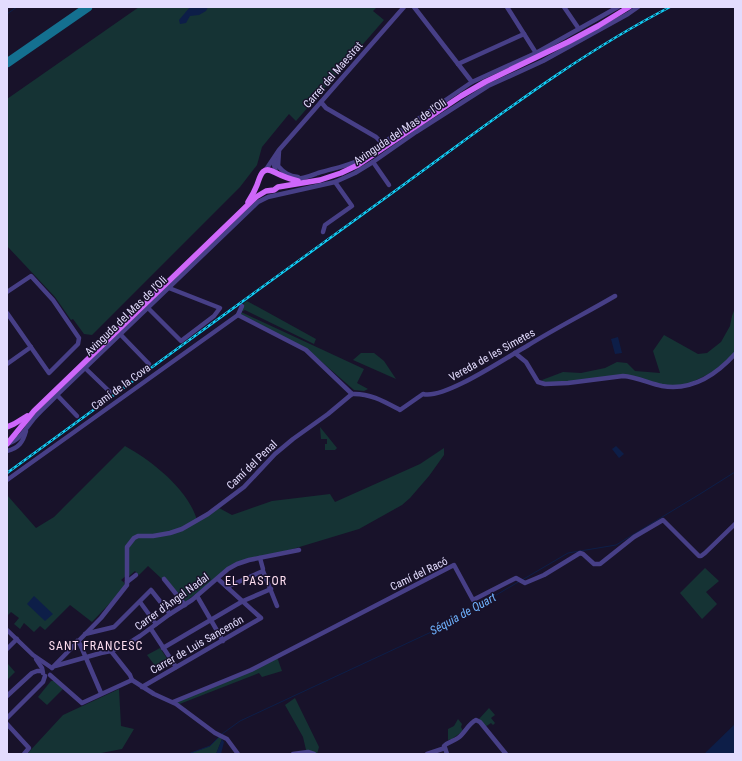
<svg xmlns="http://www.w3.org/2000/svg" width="742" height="761" font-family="'Roboto Condensed',sans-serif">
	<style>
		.green { fill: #153334 }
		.water { fill: #0d1e48 }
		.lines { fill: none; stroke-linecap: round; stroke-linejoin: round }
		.stream { stroke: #0d1e48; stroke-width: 1 }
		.taxiway { stroke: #147090; stroke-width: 9 }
		.minor { stroke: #473f87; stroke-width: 4.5 }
		.major { stroke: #ce67fa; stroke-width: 5.5 }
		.rail-casing { stroke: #10cff6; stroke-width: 2.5 }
		.rail { stroke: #18122a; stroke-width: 1; stroke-dasharray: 3; stroke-linecap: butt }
		.labels { text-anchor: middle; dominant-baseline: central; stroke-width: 3; stroke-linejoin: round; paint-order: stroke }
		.street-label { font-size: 11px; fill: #e3dcfe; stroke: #18122a }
		.neighbourhood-label { font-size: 12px; letter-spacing: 1px; fill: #fedef0; stroke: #18122a }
		.water-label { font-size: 12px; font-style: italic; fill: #6eaffa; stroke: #18122a }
	</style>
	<rect width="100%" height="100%" fill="#18122a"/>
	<g class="green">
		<path d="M139 7H377L373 11 384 20 296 121 289 114 262 147 257 165 240 187 92 335 84 334 73 319 71 320 55 297 7 246V99Z"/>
		<path d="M247 301 316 339 314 344 245 310 241 312 364 369 357 383 368 389 364 391 354 390 308 350 240 314 244 303Z"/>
		<path d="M735 308V354L719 369 684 386 672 387 630 377 545 384 542 380 563 372 581 373 605 368 617 362 627 363 635 371 660 373 653 351 664 335 698 354 707 353 721 342 730 326 732 316Z"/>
		<path d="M361 353H374L384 361 396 379 353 360Z"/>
		<path d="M320 427 337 448 335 450H325V444H327V439H321Z"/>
		<path d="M125 446C152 461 188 489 197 520L219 508 232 515 272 501 330 494 335 502 420 464 444 448V455L429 476 410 498 402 505 359 529 349 532 263 558 237 562 185 602 172 588 165 577 162 579 148 566 139 575 135 571 128 577 127 575 121 580 127 585 92 622 70 605 45 630 40 626 34 632 24 623 20 629 14 624 19 618 11 612 7 616V495L36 528 54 517Z"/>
		<path d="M705 568 719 581 706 592 717 604 702 619 680 593Z"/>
		<path d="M160 648 168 660 156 667 147 655Z"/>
		<path d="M277 657 282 671 262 677 259 673 177 705 173 702Z"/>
		<path d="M8 664 15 672 7 680V665Z"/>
		<path d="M51 681H54L63 689 47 705 38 697Z"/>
		<path d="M119 689 121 726 134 729 122 749 96 754H27L63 715Z"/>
		<path d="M295 698 319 747 317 754H307L303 737 285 705Z"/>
		<path d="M489 708 495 715 491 718 495 723 493 725 491 723 485 727 479 719Z"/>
		<path d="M458 719 462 724 461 727 463 731 452 739 448 740V729L454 726Z"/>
		<path d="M220 736 222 739 216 754H188L210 746Z"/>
	</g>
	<g class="water">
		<path d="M190 7H208L206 11 199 15 190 16 186 23 180 24 179 20Z"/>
		<path d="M618 337 622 353 615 354 611 339Z"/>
		<path d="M616 446 624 454 619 458 612 449Z"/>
		<path d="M34 596 53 614 45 621 27 604Z"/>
		<path d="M735 724V754H704Z"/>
		<path d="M222 739 224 742 221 754H216Z"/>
	</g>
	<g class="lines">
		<g class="stream">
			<path d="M7 14 17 7"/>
			<path d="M522 580 568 553 616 545 700 494 735 472"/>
			<path d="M222 734 240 721 442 627 520 581"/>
			<path d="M188 754 210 746 219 737"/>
		</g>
		<path class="taxiway" d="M7 63 88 7"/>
		<g class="minor">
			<path d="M414 7 472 82"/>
			<path d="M507 7 536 53"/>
			<path d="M564 7 579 29"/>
			<path d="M458 64 524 34"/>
			<path d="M321 102 326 108 376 137 382 143"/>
			<path d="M279 151 278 166C284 173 289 176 298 177"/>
			<path d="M275 159 274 165 276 172"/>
			<path d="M373 162 389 185"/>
			<path d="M265 171 279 150 404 7"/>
			<path d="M294 179C303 179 310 176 318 173 331 169 343 167 355 162L472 82 536 53 618 7"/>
			<path d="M323 232 325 225 352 206 335 182"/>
			<path d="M7 292 31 276 53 300 79 338 78 344 49 373 7 313"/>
			<path d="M148 308 181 341 214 316 220 308 169 288"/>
			<path d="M238 315 306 350 352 394"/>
			<path d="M120 334 149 364"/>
			<path d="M515 353 526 362 538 382 545 384 568 383 623 376C636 377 649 383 662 386 691 391 716 375 735 354"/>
			<path d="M7 364 31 347"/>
			<path d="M85 368 110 392"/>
			<path d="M352 394C370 393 385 402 400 410L423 394C444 400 507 357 527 346 556 328 586 313 615 296"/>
			<path d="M57 395 77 416"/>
			<path d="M7 444C20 440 24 431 32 421 39 412 49 404 57 395L258 202 268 197 335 182 355 173 373 162 416 132 488 86 543 61 628 14 638 7"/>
			<path d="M7 451C19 448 23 442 26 431"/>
			<path d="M7 480 238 315 242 306"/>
			<path d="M260 558 263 569"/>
			<path d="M164 579 185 605"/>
			<path d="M127 582 136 575"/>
			<path d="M227 587 263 571 277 606"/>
			<path d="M197 596 223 641"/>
			<path d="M140 602 156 624"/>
			<path d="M151 629 176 667"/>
			<path d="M7 630 33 655 52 668"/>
			<path d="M85 634 114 627 151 590 170 614"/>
			<path d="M77 641 80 644 101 693"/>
			<path d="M163 648 243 601 271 589"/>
			<path d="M7 649 17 639"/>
			<path d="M111 651 130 675 132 680 154 694 176 704 215 733 227 739 238 754"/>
			<path d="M36 659 42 668 43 673"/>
			<path d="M55 666 101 653 111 651 126 645 140 636 170 614 192 600 228 569 237 564 249 560 299 550"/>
			<path d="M52 668 101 618 127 585V547L134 538 138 536H153L170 533 182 529 208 514 244 487 275 454 293 439 328 414 352 394"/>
			<path d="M50 675 82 703 132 680"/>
			<path d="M142 687 261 618 218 579"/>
			<path d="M7 696 32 673 37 671H42"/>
			<path d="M173 702 251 670 454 565 473 600 516 578 525 583 544 575 580 553 583 554 594 564H600L634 537 663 520 699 556H701L705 553 735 524"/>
			<path d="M7 718 43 682 45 676"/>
			<path d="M7 724 29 748 24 754"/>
			<path d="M445 748 444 746C448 742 454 741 458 738 465 733 468 724 476 720L480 722 506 754"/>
			<path d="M293 754 308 752 314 754"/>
			<path d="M427 754 445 748 447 754"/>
		</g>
		<g class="major">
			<path d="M248 202C252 196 255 190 257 185 260 177 262 165 274 172 282 176 289 179 298 181"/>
			<path d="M7 427 14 424 27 416"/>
			<path d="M7 444 34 411 256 197 266 191 274 190 278 187 320 180 341 173 358 165 461 96 485 82 568 42 598 26 629 7"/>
		</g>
		<defs>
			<path id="rail" d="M7 473C140 376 272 279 406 183 492 121 575 56 670 7"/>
		</defs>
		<use href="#rail" class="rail-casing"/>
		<use href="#rail" class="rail"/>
	</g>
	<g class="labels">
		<g class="street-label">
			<text transform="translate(333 75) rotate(-49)">Carrer del Maestrat</text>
			<text transform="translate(400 132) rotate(-34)">Avinguda del Mas de l'Oli</text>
			<text transform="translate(126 316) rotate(-44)">Avinguda del Mas de l'Oli</text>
			<text transform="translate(492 355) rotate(-29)">Vereda de les Simetes</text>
			<text transform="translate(121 387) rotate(-36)">Camí de la Cova</text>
			<text transform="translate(252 465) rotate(-44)">Camí del Penal</text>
			<text transform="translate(419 574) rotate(-26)">Camí del Racó</text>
			<text transform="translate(172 602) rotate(-36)">Carrer d'Àngel Nadal</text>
			<text transform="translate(197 645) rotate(-30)">Carrer de Luis Sancenón</text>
		</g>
		<g class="neighbourhood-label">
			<text x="256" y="581">EL PASTOR</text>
			<text x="96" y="646">SANT FRANCESC</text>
		</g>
		<g class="water-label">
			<text transform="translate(463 614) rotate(-29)">Séquia de Quart</text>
		</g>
	</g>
	<rect width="742" height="761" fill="none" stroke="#e3dcfe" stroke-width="16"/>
</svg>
